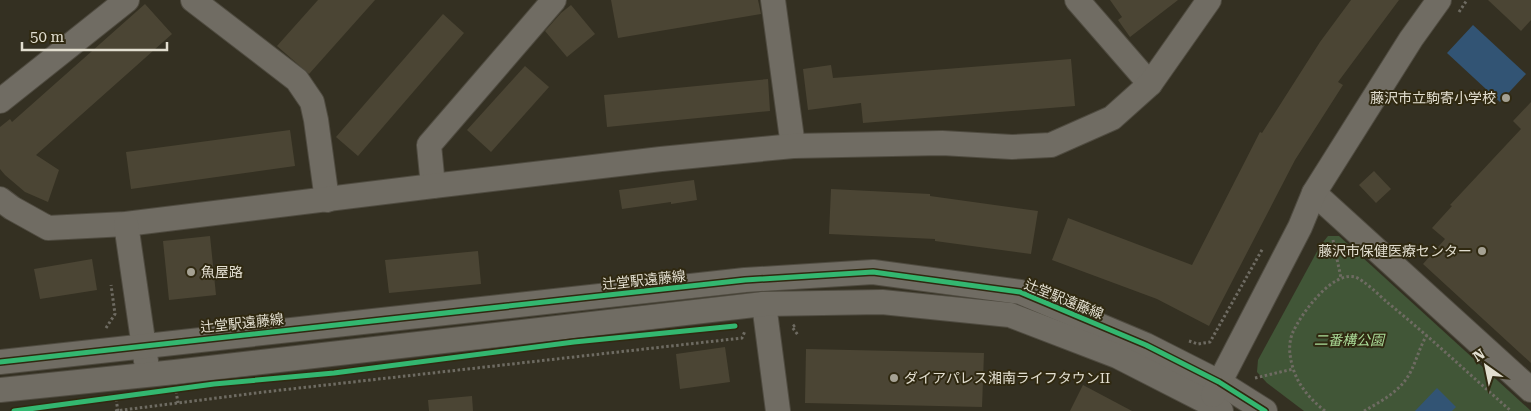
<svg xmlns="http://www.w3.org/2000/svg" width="1531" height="411" font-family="'Roboto Serif','Noto Sans JP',serif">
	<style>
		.green { fill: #415637 }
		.water { fill: #325474 }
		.building { fill: #4b4534 }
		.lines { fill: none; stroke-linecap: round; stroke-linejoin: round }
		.minor-casing { stroke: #4f4b40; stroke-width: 26 }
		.path { stroke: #6e6b62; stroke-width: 3; stroke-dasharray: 2.5 2.5; stroke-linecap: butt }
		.minor { stroke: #706c63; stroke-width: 24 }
		.cycleway-casing { stroke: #302911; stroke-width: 8 }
		.cycleway { stroke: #33b770; stroke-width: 5 }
		.poi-dot { fill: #a5a193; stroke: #302911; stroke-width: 2 }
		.labels { text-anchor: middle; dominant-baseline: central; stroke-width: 4; stroke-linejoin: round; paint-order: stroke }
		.poi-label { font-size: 14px; fill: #e2ded0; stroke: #302911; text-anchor: end }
		.street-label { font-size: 14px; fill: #e2ded0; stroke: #302911 }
		.park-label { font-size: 14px; font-style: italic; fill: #aadb98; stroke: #302911 }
	</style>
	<rect width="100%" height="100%" fill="#343022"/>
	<path class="green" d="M1328 236H1339L1531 411H1304L1267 383 1257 372 1258 360 1320 246Z"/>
	<g class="water">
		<path d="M1473 25 1526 74 1500 102 1447 53Z"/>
		<path d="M1437 388 1456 407 1452 411H1415Z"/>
	</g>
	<g class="building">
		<path d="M318 0H375L309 74 277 46Z"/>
		<path d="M611 0H758L761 14 618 38Z"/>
		<path d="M1110 0H1178L1130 37 1118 20 1122 17Z"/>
		<path d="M1351 0H1399L1338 82 1343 85 1295 160 1209 326 1157 299 1052 260 1068 218 1192 265 1260 132 1262 133 1320 42Z"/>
		<path d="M1488 0H1531V20L1521 31Z"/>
		<path d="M145 4 172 34 36 155 59 170 48 202 25 192 5 175 0 169V127L10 119 12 122Z"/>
		<path d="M571 5 595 34 567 57 545 31 561 13Z"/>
		<path d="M443 14 464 33 358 156 336 137Z"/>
		<path d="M1071 59 1075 106 863 123 861 103 808 110 803 69 831 65 833 78Z"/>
		<path d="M525 66 549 87 491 152 467 130Z"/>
		<path d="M768 79 770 111 607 127 604 95Z"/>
		<path d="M1531 102V363L1423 264 1445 239 1432 228 1452 206 1450 205 1521 129 1513 121Z"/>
		<path d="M290 130 295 166 131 189 126 152Z"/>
		<path d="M1374 171 1391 189 1376 203 1359 185Z"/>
		<path d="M694 180 697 200 671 204V202L622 209 619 190Z"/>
		<path d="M831 189 930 194V196L1038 211 1031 254 935 241V239L829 234Z"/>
		<path d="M210 236 216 295 169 300 163 241Z"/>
		<path d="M478 251 481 284 389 293 385 260Z"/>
		<path d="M92 259 97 290 40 299 34 269Z"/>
		<path d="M725 347 730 382 680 389 676 354Z"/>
		<path d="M806 349 984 353 982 407 805 403Z"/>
		<path d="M1083 385 1132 411H1070Z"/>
		<path d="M472 396 473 411H429L428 400Z"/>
	</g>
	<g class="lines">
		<defs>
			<g id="minor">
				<path d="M193 0 297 80 312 102 316 120 327 200"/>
				<path d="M773 0 793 146"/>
				<path d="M1077 0 1150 84"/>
				<path d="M0 101 127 0"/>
				<path d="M433 186 429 145 554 0"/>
				<path d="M1314 193 1531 390"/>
				<path d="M0 199 12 208 48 228 126 224 433 186 661 159 793 146 942 143 1012 147 1051 145 1112 118 1150 84 1209 0"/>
				<path d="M126 224 146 361"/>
				<path d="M764 304 778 411"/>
				<path d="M0 362 745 280 873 272 1020 292 1146 345 1219 382 1265 411"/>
				<path d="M0 390 175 372 764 304 882 302 1010 315 1117 356 1209 403 1221 411"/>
				<path d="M1213 395 1300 227 1314 193 1411 39 1439 0"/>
			</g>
		</defs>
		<use href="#minor" class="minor-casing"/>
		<g class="path">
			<path d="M1459 12 1467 0"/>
			<path d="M1333 240 1341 278"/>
			<path d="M795 325 792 327 798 335"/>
			<path d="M106 328 115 314 111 285"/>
			<path d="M1189 341 1198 344 1210 342 1263 248"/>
			<path d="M1255 378 1293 369"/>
			<path d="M176 391 178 403"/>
			<path d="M116 399 118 411"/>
			<path d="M115 411 264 392 742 338 745 331"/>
			<path d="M1325 411C1306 396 1293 379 1290 354 1289 348 1290 338 1293 332 1301 314 1332 271 1355 277 1364 280 1380 296 1388 303 1430 337 1470 375 1511 411"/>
			<path d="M1364 411C1382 401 1402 390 1411 371 1417 359 1420 346 1427 335"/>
		</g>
		<use href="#minor" class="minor"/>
		<defs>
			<g id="cycleway">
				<path d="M0 362 745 280 873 272 1020 292 1146 345 1219 382 1265 411"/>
				<path d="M14 411 214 384 334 373 574 342 735 326"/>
			</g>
		</defs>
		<use href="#cycleway" class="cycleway-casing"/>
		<use href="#cycleway" class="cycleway"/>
	</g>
	<g class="poi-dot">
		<circle cx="1506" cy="98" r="5"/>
		<circle cx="1482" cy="251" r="5"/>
		<circle cx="191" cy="272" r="5"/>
		<circle cx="894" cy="378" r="5"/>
	</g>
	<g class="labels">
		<g class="poi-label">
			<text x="1496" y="98">藤沢市立駒寄小学校</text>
			<text x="1472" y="251">藤沢市保健医療センター</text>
			<text x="201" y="272" text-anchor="start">魚屋路</text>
			<text x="904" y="378" text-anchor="start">ダイアパレス湘南ライフタウンII</text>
		</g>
		<g class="street-label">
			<text transform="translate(644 280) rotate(-6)">辻堂駅遠藤線</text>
			<text transform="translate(1064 299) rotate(22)">辻堂駅遠藤線</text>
			<text transform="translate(242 323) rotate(-6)">辻堂駅遠藤線</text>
		</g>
		<g class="park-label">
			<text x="1349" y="340">二番構公園</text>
		</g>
	</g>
	<g transform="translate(1486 366) rotate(327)" stroke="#302911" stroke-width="4" paint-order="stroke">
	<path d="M0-4L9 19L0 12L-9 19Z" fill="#e2ded0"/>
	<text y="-8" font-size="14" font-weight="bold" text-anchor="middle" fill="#e2ded0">N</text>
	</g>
	<path d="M22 42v8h145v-8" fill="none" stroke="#e2ded0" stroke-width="2.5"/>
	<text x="30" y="42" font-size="15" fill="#e2ded0" stroke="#302911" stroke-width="4" paint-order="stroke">50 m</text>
</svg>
